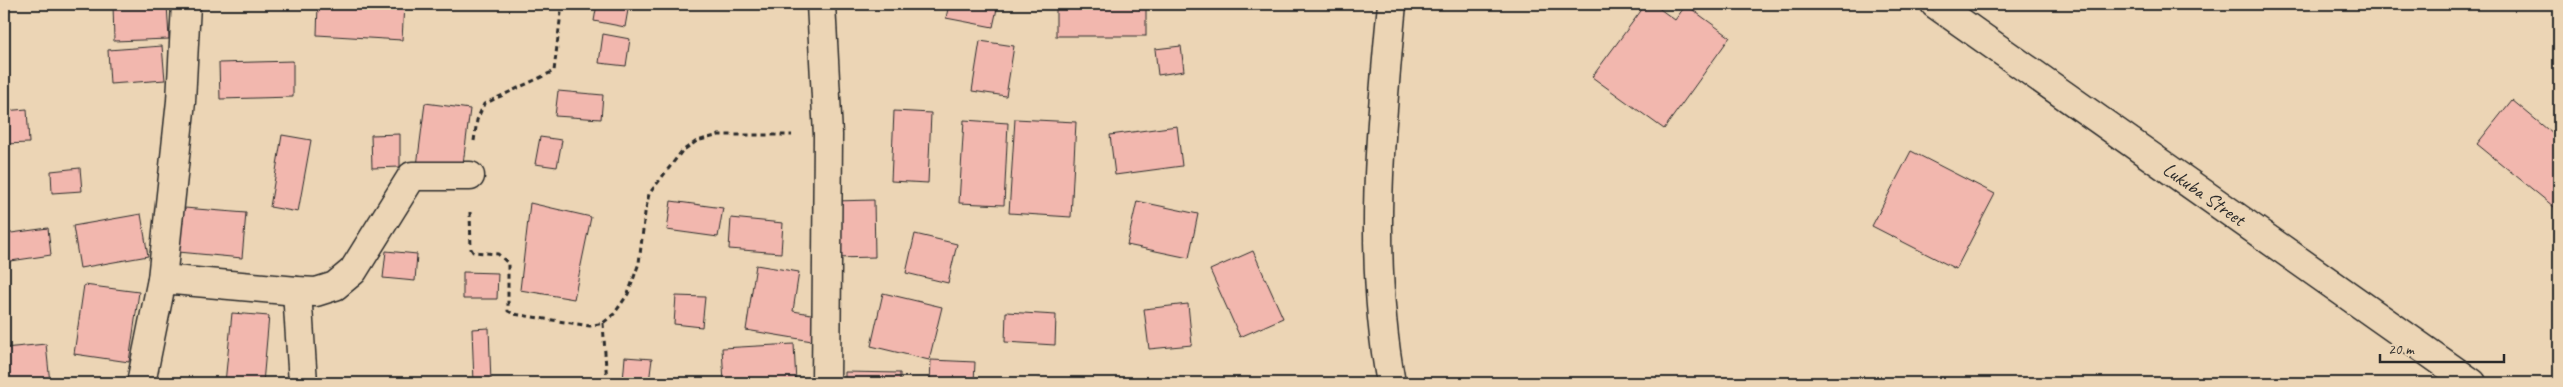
<svg xmlns="http://www.w3.org/2000/svg" width="2563" height="387" font-family="Caveat,sans-serif">
	<style>
		.building { fill: #f2b7ae; stroke: #2b2b2b }
		.lines { fill: none; stroke-linecap: round; stroke-linejoin: round }
		.street-casing { stroke: #2b2b2b; stroke-width: 31 }
		.path { stroke: #2b2b2b; stroke-width: 3; stroke-dasharray: 5 4; stroke-linecap: butt }
		.street { stroke: #ecd5b5; stroke-width: 28 }
		.labels { text-anchor: middle; dominant-baseline: central; stroke-width: 4; stroke-linejoin: round; paint-order: stroke }
		.street-label { font-size: 20px; fill: #2b2b2b; stroke: #ecd5b5 }
	</style>
	<rect width="100%" height="100%" fill="#ecd5b5"/>
	<filter id="ink" filterUnits="userSpaceOnUse"><feTurbulence type="fractalNoise" baseFrequency=".02" numOctaves="2"/><feDisplacementMap in="SourceGraphic" scale="10" xChannelSelector="R" yChannelSelector="G"/><feConvolveMatrix kernelMatrix="1 2 1 2 8 2 1 2 1" color-interpolation-filters="sRGB"/></filter>
	<g filter="url(#ink)">
		<g class="building">
			<path d="M113 4H167L169 39 114 41Z"/>
			<path d="M318 4H404L402 40 317 35Z"/>
			<path d="M597 4H629L625 27 594 21Z"/>
			<path d="M949 4H998L993 27 946 18Z"/>
			<rect x="1056" y="4" width="90" height="32"/>
			<path d="M1646 4H1653L1675 20 1686 5 1730 37 1664 129 1592 77Z"/>
			<path d="M603 34 630 39 626 66 599 63Z"/>
			<path d="M980 41 1014 46 1006 96 972 91Z"/>
			<path d="M162 46 165 80 110 84 108 50Z"/>
			<path d="M1181 46 1184 71 1158 75 1155 49Z"/>
			<path d="M293 61V97L220 99 219 63Z"/>
			<path d="M558 91 603 95 601 119 555 116Z"/>
			<path d="M2512 100 2559 139V211L2477 144Z"/>
			<path d="M425 103 470 109 462 172 417 166Z"/>
			<path d="M27 109 29 143 4 144V111Z"/>
			<path d="M894 111 931 113 928 183 891 181Z"/>
			<path d="M1015 119 1076 122 1071 217 1009 213Z"/>
			<path d="M964 120 1008 123 1004 205 959 203Z"/>
			<path d="M1177 126 1182 166 1115 175 1110 135Z"/>
			<path d="M400 134V167L372 168 371 135Z"/>
			<path d="M282 135 311 140 298 212 270 207Z"/>
			<path d="M540 137 562 140 557 167 535 164Z"/>
			<path d="M1911 151 1995 194 1956 269 1872 226Z"/>
			<path d="M80 168 82 191 52 193 51 171Z"/>
			<path d="M874 200 875 257 835 258 834 201Z"/>
			<path d="M671 201 723 208 718 237 667 230Z"/>
			<path d="M1137 201 1198 214 1189 258 1127 245Z"/>
			<path d="M530 203 591 217 574 299 520 290Z"/>
			<path d="M172 207 246 213 242 258 168 251Z"/>
			<path d="M141 214 148 256 80 268 73 226Z"/>
			<path d="M731 218 783 223 781 253 729 249Z"/>
			<path d="M48 228 51 255 4 262V234Z"/>
			<path d="M915 234 957 244 948 283 906 273Z"/>
			<path d="M386 251 417 254 415 281 383 278Z"/>
			<path d="M1253 251 1283 318 1240 337 1210 270Z"/>
			<path d="M756 265 799 272 793 311 817 315 812 341 746 330Z"/>
			<path d="M463 272 498 273 497 299H463Z"/>
			<path d="M84 285 139 292 129 362 74 354Z"/>
			<path d="M883 293 942 307 929 360 871 346Z"/>
			<path d="M676 296 705 297 702 327 674 324Z"/>
			<path d="M1188 304 1192 345 1149 349 1144 309Z"/>
			<path d="M1006 312 1056 315 1055 345 1005 342Z"/>
			<path d="M232 313 269 316 263 383H225Z"/>
			<path d="M489 328 491 383H474L472 329Z"/>
			<path d="M46 344 50 383H4V348Z"/>
			<path d="M794 344 796 383H724L722 348Z"/>
			<path d="M625 357 652 359 649 382 623 381Z"/>
			<path d="M931 360 975 362 974 383H930Z"/>
			<path d="M845 372 900 373V383H845Z"/>
			<path d="M1038 380 1087 382 1038 383Z"/>
		</g>
		<g class="lines">
			<defs>
				<g id="street">
					<path d="M821 4 828 135 826 383"/>
					<path d="M1935 4 2472 383"/>
					<path d="M162 279 297 291 316 292 335 286 353 271 412 176H470"/>
					<path d="M297 291 303 383"/>
					<path d="M141 383 162 279 181 101 186 4"/>
					<path d="M1391 383C1368 259 1380 129 1392 4"/>
				</g>
			</defs>
			<use href="#street" class="street-casing"/>
			<g class="path">
				<path d="M474 141 477 120 484 104 554 71 562 4"/>
				<path d="M470 212 471 249 473 252 498 254 508 263V311L514 314 590 326 603 323 614 314 628 294 639 263 645 213 649 194 682 151 697 141 719 135H792"/>
				<path d="M603 323 607 383"/>
			</g>
			<use href="#street" class="street"/>
		</g>
	</g>
	<g class="labels">
		<g class="street-label">
			<text transform="translate(2204 194) rotate(35)">Lukuba Street</text>
		</g>
	</g>
	<rect width="2563" height="387" fill="none" stroke="#ecd5b5" stroke-width="20"/>
	<rect x="10" y="10" width="2543" height="367" fill="none" stroke="#2b2b2b" stroke-width="2" filter="url(#ink)"/>
	<path d="M2380 354v8h124v-8" fill="none" stroke="#2b2b2b" stroke-width="2.5"/>
	<text x="2388" y="354" font-size="15" fill="#2b2b2b" stroke="#ecd5b5" stroke-width="4" paint-order="stroke">20 m</text>
</svg>
